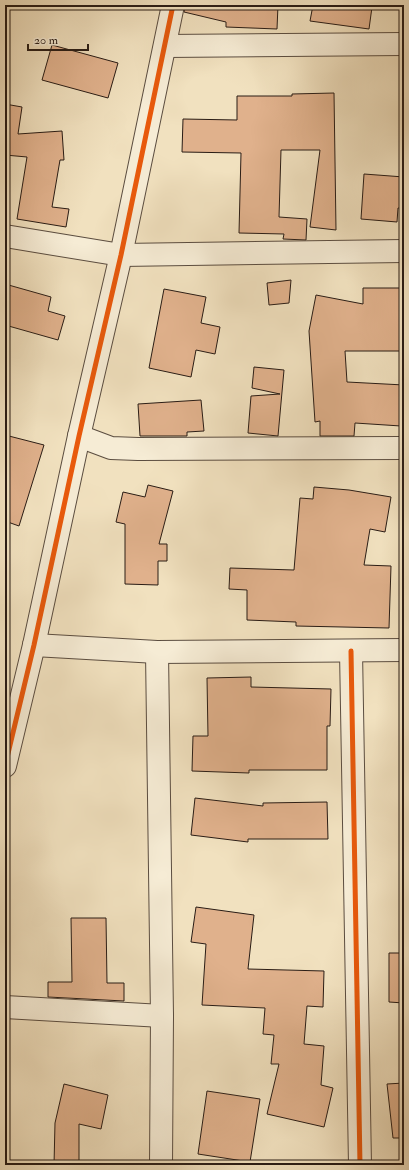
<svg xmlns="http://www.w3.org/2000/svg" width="409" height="1170" font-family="'IM FELL Double Pica',serif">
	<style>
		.building { fill: #e0b18c; stroke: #291c15 }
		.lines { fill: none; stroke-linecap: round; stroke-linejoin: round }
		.street-casing { stroke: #5b4d40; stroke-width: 24 }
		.street { stroke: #f6ecd5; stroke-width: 22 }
		.cycleway-casing { stroke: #f6ecd5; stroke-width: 8 }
		.cycleway { stroke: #e8590c; stroke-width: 5 }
	</style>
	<rect width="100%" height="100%" fill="#f1e1bf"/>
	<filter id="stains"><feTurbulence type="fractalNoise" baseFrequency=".005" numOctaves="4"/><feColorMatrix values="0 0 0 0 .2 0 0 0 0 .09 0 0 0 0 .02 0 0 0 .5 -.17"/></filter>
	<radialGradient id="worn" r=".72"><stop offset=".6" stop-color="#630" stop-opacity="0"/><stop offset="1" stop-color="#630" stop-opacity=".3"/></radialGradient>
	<g class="building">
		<path d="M185 5H278L277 29 226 27V22L184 12Z"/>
		<path d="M313 5 372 7 369 29 310 21Z"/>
		<path d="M52 45 118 63 108 98 42 80Z"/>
		<path d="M334 93 336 230 310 227 320 150H281L279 217 307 219 306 240 283 239 284 234 239 233 241 153 182 152 183 119 237 120V96H292V94Z"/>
		<path d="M5 104 22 107 18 134 62 131 64 160H60L52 207 69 209 66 227 17 219 27 157 5 155Z"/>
		<path d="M364 174 404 177V208H398L397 222 361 219Z"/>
		<path d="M291 280 289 303 269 305 267 283Z"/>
		<path d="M5 284 51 297 48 311 65 316 58 340 5 325Z"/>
		<path d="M363 288H404V351H345L347 382 404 385 401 426 355 423 354 436H320V421L315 422 309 331 316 295 363 304Z"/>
		<path d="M164 289 206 297 201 323 220 327 215 354 196 350 191 377 149 368Z"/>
		<path d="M254 367 284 370 278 436 248 433 251 396 280 394 252 388Z"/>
		<path d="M201 400 204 431 187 432V436H140L138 404Z"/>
		<path d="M5 435 44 445 19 526 5 521Z"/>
		<path d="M148 485 173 491 159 544H167V561H158V585L125 584V524L116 522 123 492 145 497Z"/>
		<path d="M314 487 349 490 391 497 385 532 370 529 364 565 391 566 389 628 296 626V622L247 620V590L229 589 230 568 294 570 300 498 313 499Z"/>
		<path d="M251 677V687L331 689 330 726H327V770H249V773L192 771 193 736H208L207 678Z"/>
		<path d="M195 798 263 806V803L327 802 328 839H248V842L191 835Z"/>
		<path d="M196 907 254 915 248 969 324 971 323 1007 307 1006 304 1044 324 1046 321 1085 333 1088 324 1127 267 1114 279 1064H271L274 1035 263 1034 265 1008 202 1005 206 944 191 942Z"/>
		<path d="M71 918H106L107 983H124V1001L48 997V982H72Z"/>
		<path d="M389 953H404V1003L389 1002Z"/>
		<path d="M404 1083V1138H393L387 1084Z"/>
		<path d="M64 1084 108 1095 101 1129 79 1124V1165H54L55 1123Z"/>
		<path d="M207 1091 260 1099 250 1162 198 1154Z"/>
	</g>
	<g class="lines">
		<defs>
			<g id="street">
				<path d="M165 46 404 44"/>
				<path d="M5 236 121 255 404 251"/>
				<path d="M79 436 111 448 138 449 404 448"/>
				<path d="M34 645 157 652 404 650"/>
				<path d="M351 651 360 1165"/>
				<path d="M157 652 162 1016 161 1165"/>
				<path d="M5 766 34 645 79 436 121 255 173 5"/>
				<path d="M5 1007 162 1016"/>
			</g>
		</defs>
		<use href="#street" class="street-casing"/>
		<use href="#street" class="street"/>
		<defs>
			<g id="cycleway">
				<path d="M351 651 360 1165"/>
				<path d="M5 766 34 645 79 436 121 255 173 5"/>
			</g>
		</defs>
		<use href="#cycleway" class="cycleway-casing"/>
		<use href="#cycleway" class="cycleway"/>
	</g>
	<rect width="409" height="1170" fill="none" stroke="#f1e1bf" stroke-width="20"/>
	<rect x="6" y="6" width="397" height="1158" fill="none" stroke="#291c15" stroke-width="2"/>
	<rect x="10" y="10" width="389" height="1150" fill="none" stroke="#291c15"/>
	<path d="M28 44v6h60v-6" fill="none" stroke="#291c15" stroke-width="2"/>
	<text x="34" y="44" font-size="12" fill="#291c15" stroke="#f6ecd5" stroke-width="3" paint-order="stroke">20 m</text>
	<rect width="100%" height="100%" filter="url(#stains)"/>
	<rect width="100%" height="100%" fill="url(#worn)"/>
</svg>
